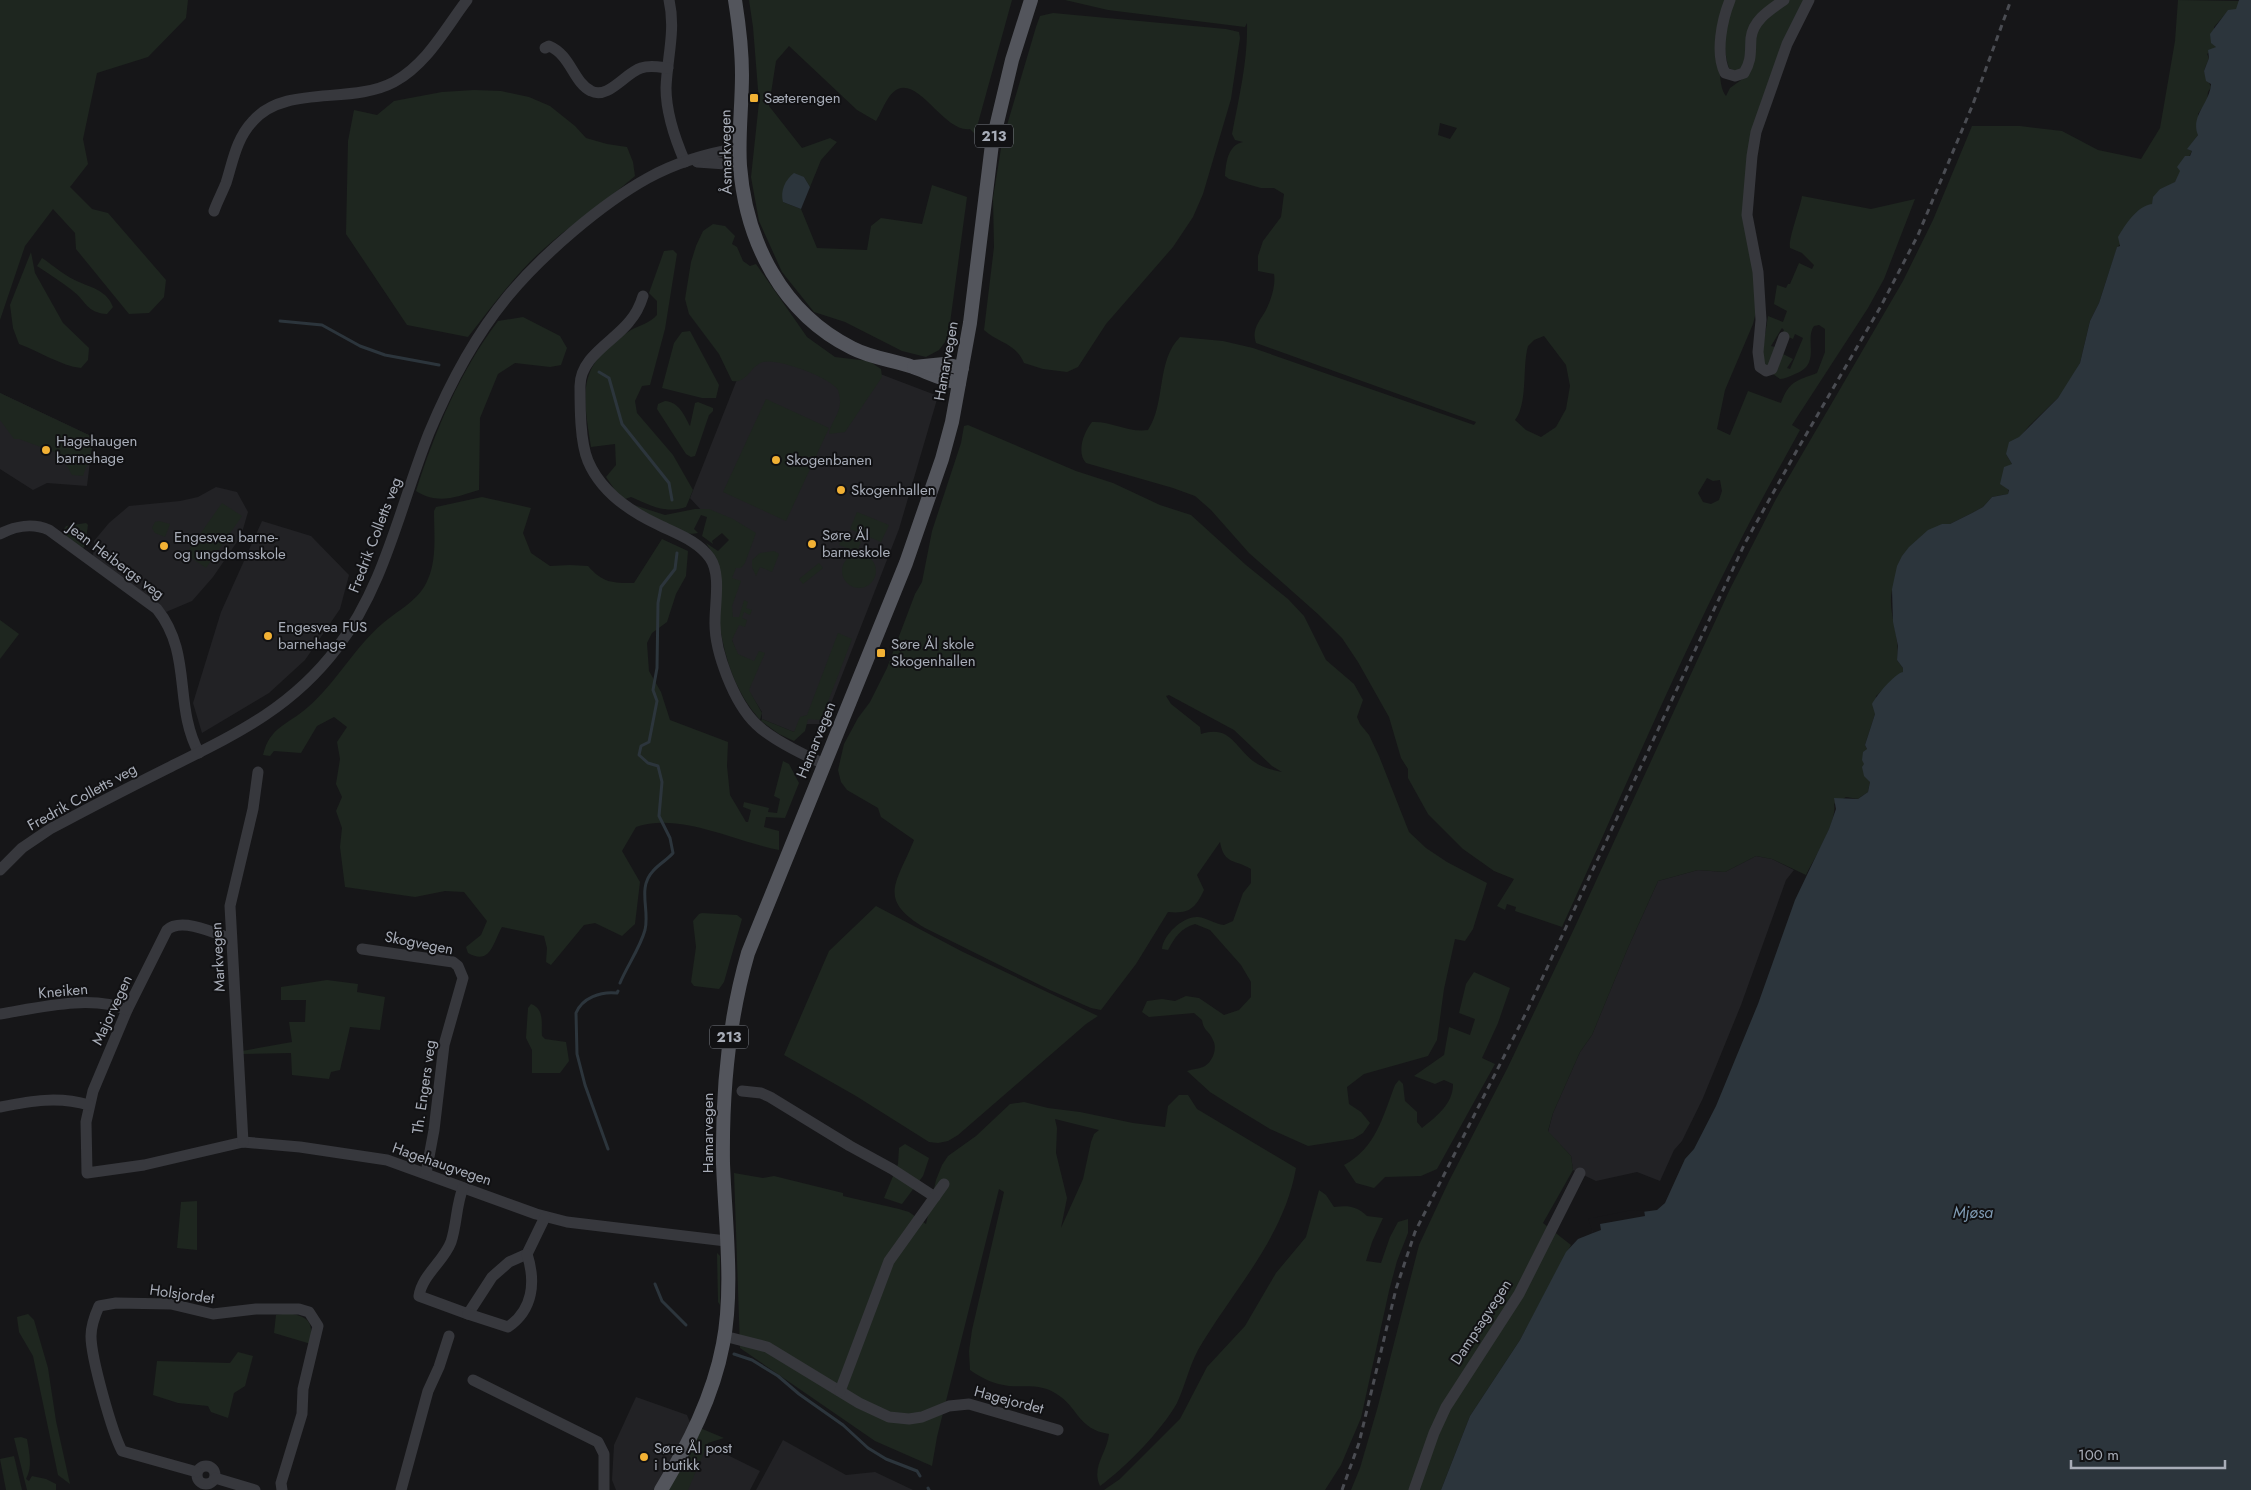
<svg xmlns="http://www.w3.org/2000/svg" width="2251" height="1490" font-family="Jost,sans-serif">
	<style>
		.built { fill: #222225 }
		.green { fill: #1e261f; fill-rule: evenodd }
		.water { fill: #2c353c }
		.pier { fill: #161618 }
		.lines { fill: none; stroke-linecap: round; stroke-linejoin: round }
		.stream { stroke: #2c353c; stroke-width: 3 }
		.minor { stroke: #37383d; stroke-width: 11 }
		.major { stroke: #53555c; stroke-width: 14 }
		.rail { stroke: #4a4c52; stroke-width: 3; stroke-dasharray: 6 5; stroke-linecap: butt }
		.poi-dot { fill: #f2b134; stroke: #111113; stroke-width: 2 }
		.labels { text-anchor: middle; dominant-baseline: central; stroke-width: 4; stroke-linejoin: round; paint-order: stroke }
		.shield { fill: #111113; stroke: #7b7e86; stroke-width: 1 }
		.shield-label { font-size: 14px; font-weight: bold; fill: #a8adb8 }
		.poi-label { font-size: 15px; fill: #a8adb8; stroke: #111113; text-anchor: start }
		.street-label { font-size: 15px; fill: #a8adb8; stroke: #111113 }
		.water-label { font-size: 16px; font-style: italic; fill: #7f9bb3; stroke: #111113 }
	</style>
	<rect width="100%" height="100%" fill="#161618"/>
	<g class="built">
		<path d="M773 338 875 372 938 396 899 529 823 724H807L794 732 762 719V712L748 690 732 640 728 578 740 530 702 511 690 498 736 382 746 364Z"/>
		<path d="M0 393 93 437 87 486 47 483 33 490 0 469Z"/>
		<path d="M216 487 237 492 248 512 241 536 213 577 192 601 166 612 93 556 94 541 109 523 129 506 180 501 198 497Z"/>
		<path d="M262 521 311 536 349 575 340 609 305 660 269 693 202 733 193 703 221 612Z"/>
		<path d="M1756 856 1772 859 1794 870 1786 880 1741 1005 1703 1098 1682 1141 1674 1150 1660 1181 1637 1172 1596 1181 1573 1170 1571 1156 1548 1132 1553 1113 1580 1052 1592 1035 1627 950 1658 881 1698 870 1725 872Z"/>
		<path d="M636 1397 687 1415 697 1440 760 1471 750 1490H616L612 1480 614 1445Z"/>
		<path d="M783 1440 846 1475 875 1472 913 1490H756Z"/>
	</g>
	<g class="green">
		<path d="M0 0H188L186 18 148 57 97 73 83 139 88 164 70 187 92 209 108 213 166 280 164 297 149 313 129 314 76 249 75 233 53 209 25 246 0 320Z"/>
		<path d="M749 0H1012L975 134 970 129C945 133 920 79 898 89 887 94 882 112 876 121L857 110 789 46 776 61 769 106 802 148 830 138 837 142 821 160 810 187 804 177 783 202 801 209 817 248 867 250 871 226 881 218 922 224 932 185 967 197 948 338 939 350 926 357 902 351 845 322 814 312 782 272 759 221 751 177 759 102 753 27Z"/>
		<path d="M1065 0H1726C1724 21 1713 81 1726 96L1730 88 1748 75 1755 31 1788 0H1807L1754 128 1751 251 1757 308 1753 324 1725 390 1717 429 1730 435 1748 391 1781 403C1789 381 1796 381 1817 373L1825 352V329L1819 325 1814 326C1804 340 1822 364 1795 374 1790 376 1785 379 1780 379L1773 374 1781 353 1793 359 1787 368 1790 369 1803 338 1795 334 1793 339 1782 334 1784 330 1782 328 1771 346 1775 347 1768 367 1761 360 1768 316 1783 322 1787 311 1774 304 1777 285 1786 288 1788 284H1790L1799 263 1812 269 1814 265 1802 253 1790 248C1788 239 1800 209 1802 196L1871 209 1915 199 1884 279 1868 308 1792 425 1800 430C1777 472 1753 514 1732 557 1671 678 1618 804 1562 927L1515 911 1516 907 1507 904 1505 910 1497 906 1514 879 1494 871 1463 849 1428 814 1408 778V769L1401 758 1389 717 1358 662 1342 638 1319 615 1249 553 1211 510 1195 496 1173 488 1086 463C1076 452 1084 432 1092 422 1111 421 1129 433 1148 430 1166 403 1156 361 1180 337L1223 341 1253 348 1474 425 1476 422 1256 343C1251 329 1260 321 1266 310 1271 300 1276 285 1274 274L1258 271V256L1263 241 1281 217 1284 194 1274 188H1261L1229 179 1225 176C1226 162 1228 145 1243 142L1235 140 1232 134C1239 97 1248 60 1247 23L1245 27 1108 10ZM1440 123 1457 128 1450 139 1438 135ZM1544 336 1566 365 1570 386 1566 409 1556 427 1541 437 1526 430 1515 420C1528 404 1522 367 1528 346L1534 340ZM1707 478 1713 481 1720 480 1722 491 1719 500 1711 504 1703 502 1698 493Z"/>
		<path d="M1734 0H1777L1771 4 1742 69 1735 71 1729 68C1721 42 1726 25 1734 0Z"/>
		<path d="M2178 0 2240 1 2236 10 2228 11 2214 27 2216 47 2207 54 2209 58 2204 71 2211 87 2208 92 2207 101 2198 114V135L2188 149 2192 151 2175 183 2160 189 2152 204 2117 248 2099 303 2090 321 2080 363 2067 387 2058 398 2029 426 2006 454 2012 464 2008 494 1992 497 1983 507 1972 513 1950 524H1942C1933 535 1894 581 1892 590 1887 613 1901 637 1897 660L1903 668V672L1876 696 1875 714 1865 745 1867 749 1864 764 1870 782 1868 792 1858 799 1846 797 1834 804C1838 820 1814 859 1806 875L1772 859 1756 856 1725 872 1698 870 1658 881 1627 950 1592 1035 1580 1052 1553 1113 1548 1131 1571 1156 1573 1170 1543 1223 1571 1245 1520 1340 1470 1416 1441 1490H1351L1360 1468 1378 1406 1419 1245 1449 1181 1507 1069 1573 931 1730 589 1776 499 1903 281 1933 220 1972 126H2020L2062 131 2098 150 2141 159 2160 128 2175 41Z"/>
		<path d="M1053 13 1226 29 1239 32 1240 38 1231 99 1203 194 1193 217 1173 247 1106 324 1078 367 1067 372 1043 369 1024 363C1016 343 998 343 984 330L994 247 993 198 1002 142 1036 27 1040 16Z"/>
		<path d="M474 90 501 91 529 97 550 106 575 126 586 138 607 144 627 147 633 162 635 176C603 204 568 226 537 255 511 280 490 309 468 337L407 325 346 234 348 141 354 110 377 115 394 101 442 92Z"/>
		<path d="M713 224 725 226 735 236 732 244 737 247 743 261 750 266 756 264 807 337 835 357 869 361 881 369 882 377 878 383 845 432 829 434C830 423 841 413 840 401 840 398 839 393 838 390 830 377 777 358 763 362 750 366 747 384 732 381L719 354 689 314 685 299 691 262 696 246 703 231Z"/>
		<path d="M673 250 677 254 665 329 650 385 642 386 635 401 637 413 673 455 693 490 686 507C664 514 650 505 631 497L625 499 615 490 606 477 616 465 615 444 591 447C582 390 577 365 631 330 640 325 650 323 657 315V301L649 293 664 251Z"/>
		<path d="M31 252 35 273 63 323 89 348 88 360 81 368C61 366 39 351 19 344L13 328 10 305Z"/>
		<path d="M42 258C54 266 66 277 79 282 93 288 107 291 113 307L107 314C87 313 86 301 73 291 62 282 49 274 37 266Z"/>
		<path d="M523 317 560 336 567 348 561 365 550 367 515 363 498 374 480 418 479 490C456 497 438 505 416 491 435 431 460 371 498 321Z"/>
		<path d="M690 331 719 385 716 398H702L662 388 674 343 682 332Z"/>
		<path d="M0 393 93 437 90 463 86 467 83 476 72 475 60 454 19 439H14L0 420Z"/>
		<path d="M766 399 829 428 786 521 723 492Z"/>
		<path d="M665 401C679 402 684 415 690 426L695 403 698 402 713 408V411L709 415 695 456 691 457 686 454 657 409 658 404Z"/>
		<path d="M968 425 1076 471 1113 483 1160 505 1191 515 1246 565 1288 599 1304 616 1326 660 1354 684 1363 700 1357 717 1360 724 1369 735 1379 756 1409 832 1426 848 1447 862 1487 883 1473 929 1465 941 1455 939 1444 989 1437 1040 1428 1056 1364 1074 1347 1087 1349 1104 1361 1112 1370 1123 1363 1133 1353 1139 1308 1146 1270 1129 1229 1104 1210 1092 1187 1071C1193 1069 1198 1069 1203 1067 1212 1063 1218 1049 1213 1040 1209 1030 1204 1032 1202 1020L1194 1013 1149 1017 1142 1012 1147 1001 1162 999 1175 1001 1186 996 1199 998 1224 1015 1239 1010 1251 997V982L1241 965 1210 930 1195 924C1181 928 1175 937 1168 950L1162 949C1163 935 1183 916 1198 917 1207 918 1215 924 1224 925L1233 921 1243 893 1251 883V869C1235 859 1224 865 1220 842L1197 875 1204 890C1195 909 1189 914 1168 912L1136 964 1101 1010 1091 1008 1050 990 925 928C876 899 897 883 914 840L881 817 878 808 847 790 841 782 838 770 844 744 858 718 870 702 887 668 915 594 922 582 932 531 961 443 964 426ZM1169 695 1234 730 1272 766 1282 772C1272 770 1261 767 1253 761 1234 746 1230 725 1201 734L1200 727 1171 704 1166 696Z"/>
		<path d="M482 497 531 508 523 533 531 553 550 566 570 565 588 566C603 583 612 583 634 583L662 539 688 551 686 576 676 594 667 622 652 633 647 643 649 671 661 692 670 720 728 742 727 766 730 795 746 822H748L751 810 743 807 744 802 769 808 768 812 777 813 780 799 774 796 783 761 789 764 799 783 785 818 766 817 764 827 779 831V850C735 842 680 812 636 827L622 851 640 882 635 924 622 936 595 923 584 925 551 965 546 962 547 948 544 936 502 927C493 942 491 966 468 953L466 947 481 935 487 921 464 892 445 891 415 897 345 887 340 847 342 828 336 811 342 797 336 784 340 759 337 742 347 727 334 717 317 726 301 753 274 751 270 756 263 755C270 726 288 725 308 707 336 683 354 648 382 624 398 610 420 600 428 579 437 559 434 532 434 511L436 507Z"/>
		<path d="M222 503 242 516 206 568 186 554Z"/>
		<path d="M634 505 665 515 695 509H709L733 519 756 533 745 563 741 568H736L732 578 741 581 732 606 733 617H739L744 600 748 602 746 608 752 610 750 615 744 612 742 618 747 620 745 627 739 625 732 640 738 654 754 661 759 651 765 653 749 690 762 713 760 720C718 672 718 612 712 552L706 543 718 551 729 540 722 533 712 541 713 544 702 536 707 517 701 515 694 529 698 533C679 538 651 516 634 505Z"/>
		<path d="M857 512 889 525 881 542 850 529Z"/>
		<path d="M159 521 170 524 165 537 155 533 152 528 155 522Z"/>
		<path d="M86 523 88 525 85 546 82 549 64 535 63 530 66 526Z"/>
		<path d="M844 535 861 542 857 552 839 545Z"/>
		<path d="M774 551 779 554 772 572 760 567 756 576 752 567V560L760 553Z"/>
		<circle cx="859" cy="571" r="17"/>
		<path d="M819 563 823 568 803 584 799 579Z"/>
		<path d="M0 620 19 634 0 659Z"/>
		<path d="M838 633 852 639 821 720 808 719 805 731 794 741 779 734 761 721 762 719 794 732 800 717 807 715Z"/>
		<path d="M876 906 963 952 1098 1016 1086 1024 958 1135 948 1141 938 1143 929 1142 856 1096 784 1055 829 951Z"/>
		<path d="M702 913 737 915 742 919 724 982 719 989 694 986 691 982 696 947 693 921 699 914Z"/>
		<path d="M1474 972 1510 988 1498 1023 1482 1058 1495 1064 1437 1169 1421 1176 1385 1177 1374 1188 1356 1183 1344 1165C1376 1148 1383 1116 1395 1085L1399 1080 1403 1084 1405 1101 1417 1112V1122L1422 1128C1437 1116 1453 1104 1453 1084L1444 1080 1435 1084 1414 1076 1444 1055 1449 1027 1470 1035 1475 1019 1459 1013 1466 984Z"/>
		<path d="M327 980 358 984 357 992 385 997 380 1030 350 1027 340 1070 331 1072 329 1079 292 1075 291 1053 242 1054V1051L292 1042 289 1022H305L306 1000H281V987Z"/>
		<path d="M531 1004C545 1009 541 1024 542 1036L545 1039 566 1042 569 1061 560 1073H532V1050L526 1038 528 1008Z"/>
		<path d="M1179 1095H1188L1197 1109 1296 1168C1284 1238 1233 1290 1198 1350 1189 1367 1185 1386 1177 1403 1162 1430 1125 1468 1100 1486 1091 1467 1107 1453 1109 1434 1077 1429 1079 1407 1055 1393 1041 1384 1025 1387 1009 1386 994 1384 983 1379 970 1370L969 1351 972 1330 1004 1192 999 1189 937 1437 932 1466 875 1441 740 1348 734 1173 763 1178 774 1176 843 1193V1196L899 1209 909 1212 926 1224 936 1180 942 1165 948 1156 976 1136 1010 1104 1024 1102 1048 1108 1080 1112 1133 1123 1165 1127 1168 1106ZM1055 1119 1099 1130 1094 1134 1091 1142 1083 1179 1061 1228 1067 1198 1056 1153 1057 1128Z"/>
		<path d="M905 1144 929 1158 923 1176 902 1204 884 1198 898 1164 899 1148Z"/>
		<path d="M1319 1190 1326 1195 1334 1207C1348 1205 1357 1206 1367 1216L1383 1218 1372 1242 1366 1261 1381 1263 1390 1237 1398 1222 1408 1219V1233L1397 1261 1389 1291 1361 1418 1341 1465 1325 1490H1104L1120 1479 1180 1419 1207 1367 1245 1326 1276 1273 1306 1237Z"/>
		<path d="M197 1201V1250L177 1248 181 1202Z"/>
		<path d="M717 1253 720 1256V1305L718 1302Z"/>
		<path d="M289 1313C311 1318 312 1322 311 1344L274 1333 276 1315Z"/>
		<path d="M28 1314 34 1320 48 1368 56 1421 70 1484 58 1475 33 1356 19 1332 17 1317Z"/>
		<path d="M238 1352 253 1356 245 1386 234 1393 228 1418 211 1412 208 1406 178 1403 153 1395 157 1361 230 1363Z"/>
		<path d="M700 1428 724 1438 708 1443 688 1490H667Z"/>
		<path d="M21 1437 27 1439C29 1452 33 1467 26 1479L29 1481 32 1476 46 1479 56 1484V1490H27L14 1438Z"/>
		<path d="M14 1456 22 1490H6L0 1459Z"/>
	</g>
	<g class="water">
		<path d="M2239 0H2251V1490H1441L1470 1416 1520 1340 1566 1252 1578 1239 1593 1233 1590 1219 1657 1210 1665 1203 1685 1159 1694 1149 1716 1106 1758 1004 1795 900 1829 829 1836 809 1834 798 1858 799 1868 792 1870 782 1864 776 1862 767 1864 764 1862 760 1863 752 1867 749 1865 745 1875 714 1872 704C1876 696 1894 674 1903 672V668L1897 660 1898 646 1893 622 1892 589 1897 566 1902 556 1909 547 1928 530 1942 524H1950L1972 513 1983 507 1992 497 2008 494 2009 490 2000 484 2004 467 2012 464 2006 454 2009 442 2019 437 2058 398 2080 363 2090 321 2099 303 2117 247 2120 246 2118 237C2125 225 2137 206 2152 204L2153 197 2160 189 2175 182 2180 171 2177 167 2185 156H2190L2192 151 2187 149 2198 135C2190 116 2210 103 2211 84L2206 81 2204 71 2209 58 2208 50 2216 47 2211 43 2210 34 2228 10 2236 9Z"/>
		<path d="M794 173 804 177 810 187 801 209 783 202C780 191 785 180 794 173Z"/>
	</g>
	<path class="pier" d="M1644 1210 1645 1216 1600 1224 1601 1230 1593 1233 1588 1219 1627 1211Z"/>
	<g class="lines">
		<g class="stream">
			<path d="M280 321 322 325 360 346 385 355 439 365"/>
			<path d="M599 372 609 378 622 424 669 483 672 500"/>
			<path d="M620 983C627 966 640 948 645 930 650 910 637 888 653 871 659 864 667 860 673 853L670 838 659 816 662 782 658 766 648 763 639 755 641 746 649 742 657 701 653 690 657 668 658 603 661 587 675 569 677 553"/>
			<path d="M608 1149 585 1085 577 1054 576 1013C582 998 601 991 617 993L618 991"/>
			<path d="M655 1284 662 1301 686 1325"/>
			<path d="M734 1354 752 1360 778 1376 799 1394 843 1425 868 1448 886 1459 917 1471 920 1476"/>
			<path d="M928 1488 929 1490"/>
		</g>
		<g class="minor">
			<path d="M669 0C676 30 667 58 666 88 666 114 675 139 685 162"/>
			<path d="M1730 0C1722 20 1715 53 1725 73L1735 76 1744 73C1752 60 1750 52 1751 38 1753 20 1770 10 1784 0"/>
			<path d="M545 48 549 46C571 55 573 82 591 91 608 100 625 73 641 68 650 65 659 67 668 68"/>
			<path d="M697 162 740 165"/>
			<path d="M214 211C217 202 222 193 226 183 233 161 236 139 253 121 285 84 351 105 394 82 427 64 445 29 467 0"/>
			<path d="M643 296C640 306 636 314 629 322 613 342 580 357 580 386 580 407 580 442 588 461 601 492 631 512 659 525 677 534 698 541 710 558 721 574 715 602 715 621 714 651 734 703 756 724 772 740 804 755 824 764"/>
			<path d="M1784 337 1772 369 1766 371 1760 367 1758 352 1761 320 1758 272 1747 215 1752 156 1756 132 1787 44 1809 0"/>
			<path d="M0 534C15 526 33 523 49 530L157 609C193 654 173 705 199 753"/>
			<path d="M0 870 22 848 50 829C89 808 128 788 168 768 234 735 291 709 337 648 385 585 400 506 429 433 449 385 474 337 508 296 542 255 601 204 648 178 675 163 709 153 740 148"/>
			<path d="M231 939C215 933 181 917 167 930L127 1010 93 1091 86 1122 87 1173 144 1165 243 1142 300 1147 387 1160 536 1214 567 1222 726 1241"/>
			<path d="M362 949 453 962 458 966 463 978 444 1045 434 1130 426 1173"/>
			<path d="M0 1014C37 1008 92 994 127 1010"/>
			<path d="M742 1091 761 1093 770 1097 850 1146 892 1169 935 1197"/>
			<path d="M0 1107C31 1101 58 1096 89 1105"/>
			<path d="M243 1142 230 906 253 809 258 772"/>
			<path d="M463 1188C456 1205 457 1224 451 1242 444 1261 422 1275 419 1296L468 1314 492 1277 509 1262 527 1254 545 1217"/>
			<path d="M468 1314 508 1327C533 1310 536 1282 527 1254"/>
			<path d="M724 1336 767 1347 859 1403 889 1417 909 1419 922 1417 949 1406 969 1404 1058 1430"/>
			<path d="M473 1380 598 1442 604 1454V1490"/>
			<path d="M840 1391 889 1261 944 1184"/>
			<circle cx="206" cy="1475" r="9"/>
			<path d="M197 1472 122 1451C112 1432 91 1358 91 1336 91 1326 95 1315 99 1306L116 1303 171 1304 213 1314 256 1309H299L309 1312 318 1326 303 1389 302 1414 281 1483 282 1490"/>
			<path d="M215 1478 255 1490"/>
			<path d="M401 1490 428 1391 439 1367 449 1336"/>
			<path d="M1414 1490 1434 1433 1446 1407 1519 1294 1580 1173"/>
		</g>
		<g class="major">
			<path d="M735 0C739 25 742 50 742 75 742 106 738 136 740 166 746 242 782 313 852 348 871 358 893 360 913 367 929 373 943 380 959 383"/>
			<path d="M914 367 944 364 962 368"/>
			<path d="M661 1490C688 1445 713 1397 723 1344 734 1289 725 1220 723 1163 722 1091 728 1022 748 953L906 563 942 459 952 422 970 323 992 144 1012 60 1031 0"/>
		</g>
		<path class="rail" d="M1342 1490 1359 1443 1396 1289 1415 1232 1527 1011 1745 543 1796 452 1881 306 1918 235 1973 104 2011 0"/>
	</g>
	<g class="poi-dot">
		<rect x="749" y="93" width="10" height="10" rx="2.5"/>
		<circle cx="46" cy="450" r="5"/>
		<circle cx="776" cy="460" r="5"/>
		<circle cx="841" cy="490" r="5"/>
		<circle cx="812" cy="544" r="5"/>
		<circle cx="164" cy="546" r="5"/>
		<circle cx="268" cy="636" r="5"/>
		<rect x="876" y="648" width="10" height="10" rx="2.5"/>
		<circle cx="644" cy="1457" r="5"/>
	</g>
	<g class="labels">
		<g class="shield">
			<rect x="975" y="124.5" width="38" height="23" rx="4"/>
			<rect x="710" y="1025.5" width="38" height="23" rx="4"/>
		</g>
		<g class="shield-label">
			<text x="994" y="136">213</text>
			<text x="729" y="1037">213</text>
		</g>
		<g class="poi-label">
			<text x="764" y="98">Sæterengen</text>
			<text x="56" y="441">Hagehaugen<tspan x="56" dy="17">barnehage</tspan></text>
			<text x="786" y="460">Skogenbanen</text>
			<text x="851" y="490">Skogenhallen</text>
			<text x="822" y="535">Søre Ål<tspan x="822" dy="17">barneskole</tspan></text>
			<text x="174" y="537">Engesvea barne-<tspan x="174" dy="17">og ungdomsskole</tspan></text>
			<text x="278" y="627">Engesvea FUS<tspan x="278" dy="17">barnehage</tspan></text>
			<text x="891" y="644">Søre Ål skole<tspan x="891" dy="17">Skogenhallen</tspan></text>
			<text x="654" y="1448">Søre Ål post<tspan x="654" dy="17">i butikk</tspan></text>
		</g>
		<g class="street-label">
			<text transform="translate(726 152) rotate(-91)">Åsmarkvegen</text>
			<text transform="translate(946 361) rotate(-80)">Hamarvegen</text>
			<text transform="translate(375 535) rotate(-69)">Fredrik Colletts veg</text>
			<text transform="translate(116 561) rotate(37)">Jean Heibergs veg</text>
			<text transform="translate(816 740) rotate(-68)">Hamarvegen</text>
			<text transform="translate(82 797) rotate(-29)">Fredrik Colletts veg</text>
			<text transform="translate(419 943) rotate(11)">Skogvegen</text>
			<text transform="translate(218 957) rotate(-93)">Markvegen</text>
			<text transform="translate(63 991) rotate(-5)">Kneiken</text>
			<text transform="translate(112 1010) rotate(-65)">Majorvegen</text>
			<text transform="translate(424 1087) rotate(-82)">Th. Engers veg</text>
			<text transform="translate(708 1133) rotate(-90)">Hamarvegen</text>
			<text transform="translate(442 1164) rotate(19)">Hagehaugvegen</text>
			<text transform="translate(182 1294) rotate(8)">Holsjordet</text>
			<text transform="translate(1481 1322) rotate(-57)">Dampsagvegen</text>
			<text transform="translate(1009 1400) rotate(15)">Hagejordet</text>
		</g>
		<g class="water-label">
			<text x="1973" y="1212">Mjøsa</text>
		</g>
	</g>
	<path d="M2071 1460v8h154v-8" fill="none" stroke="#a8adb8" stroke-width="2.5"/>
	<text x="2078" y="1460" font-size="15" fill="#a8adb8" stroke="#111113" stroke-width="4" paint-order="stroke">100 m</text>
</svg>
